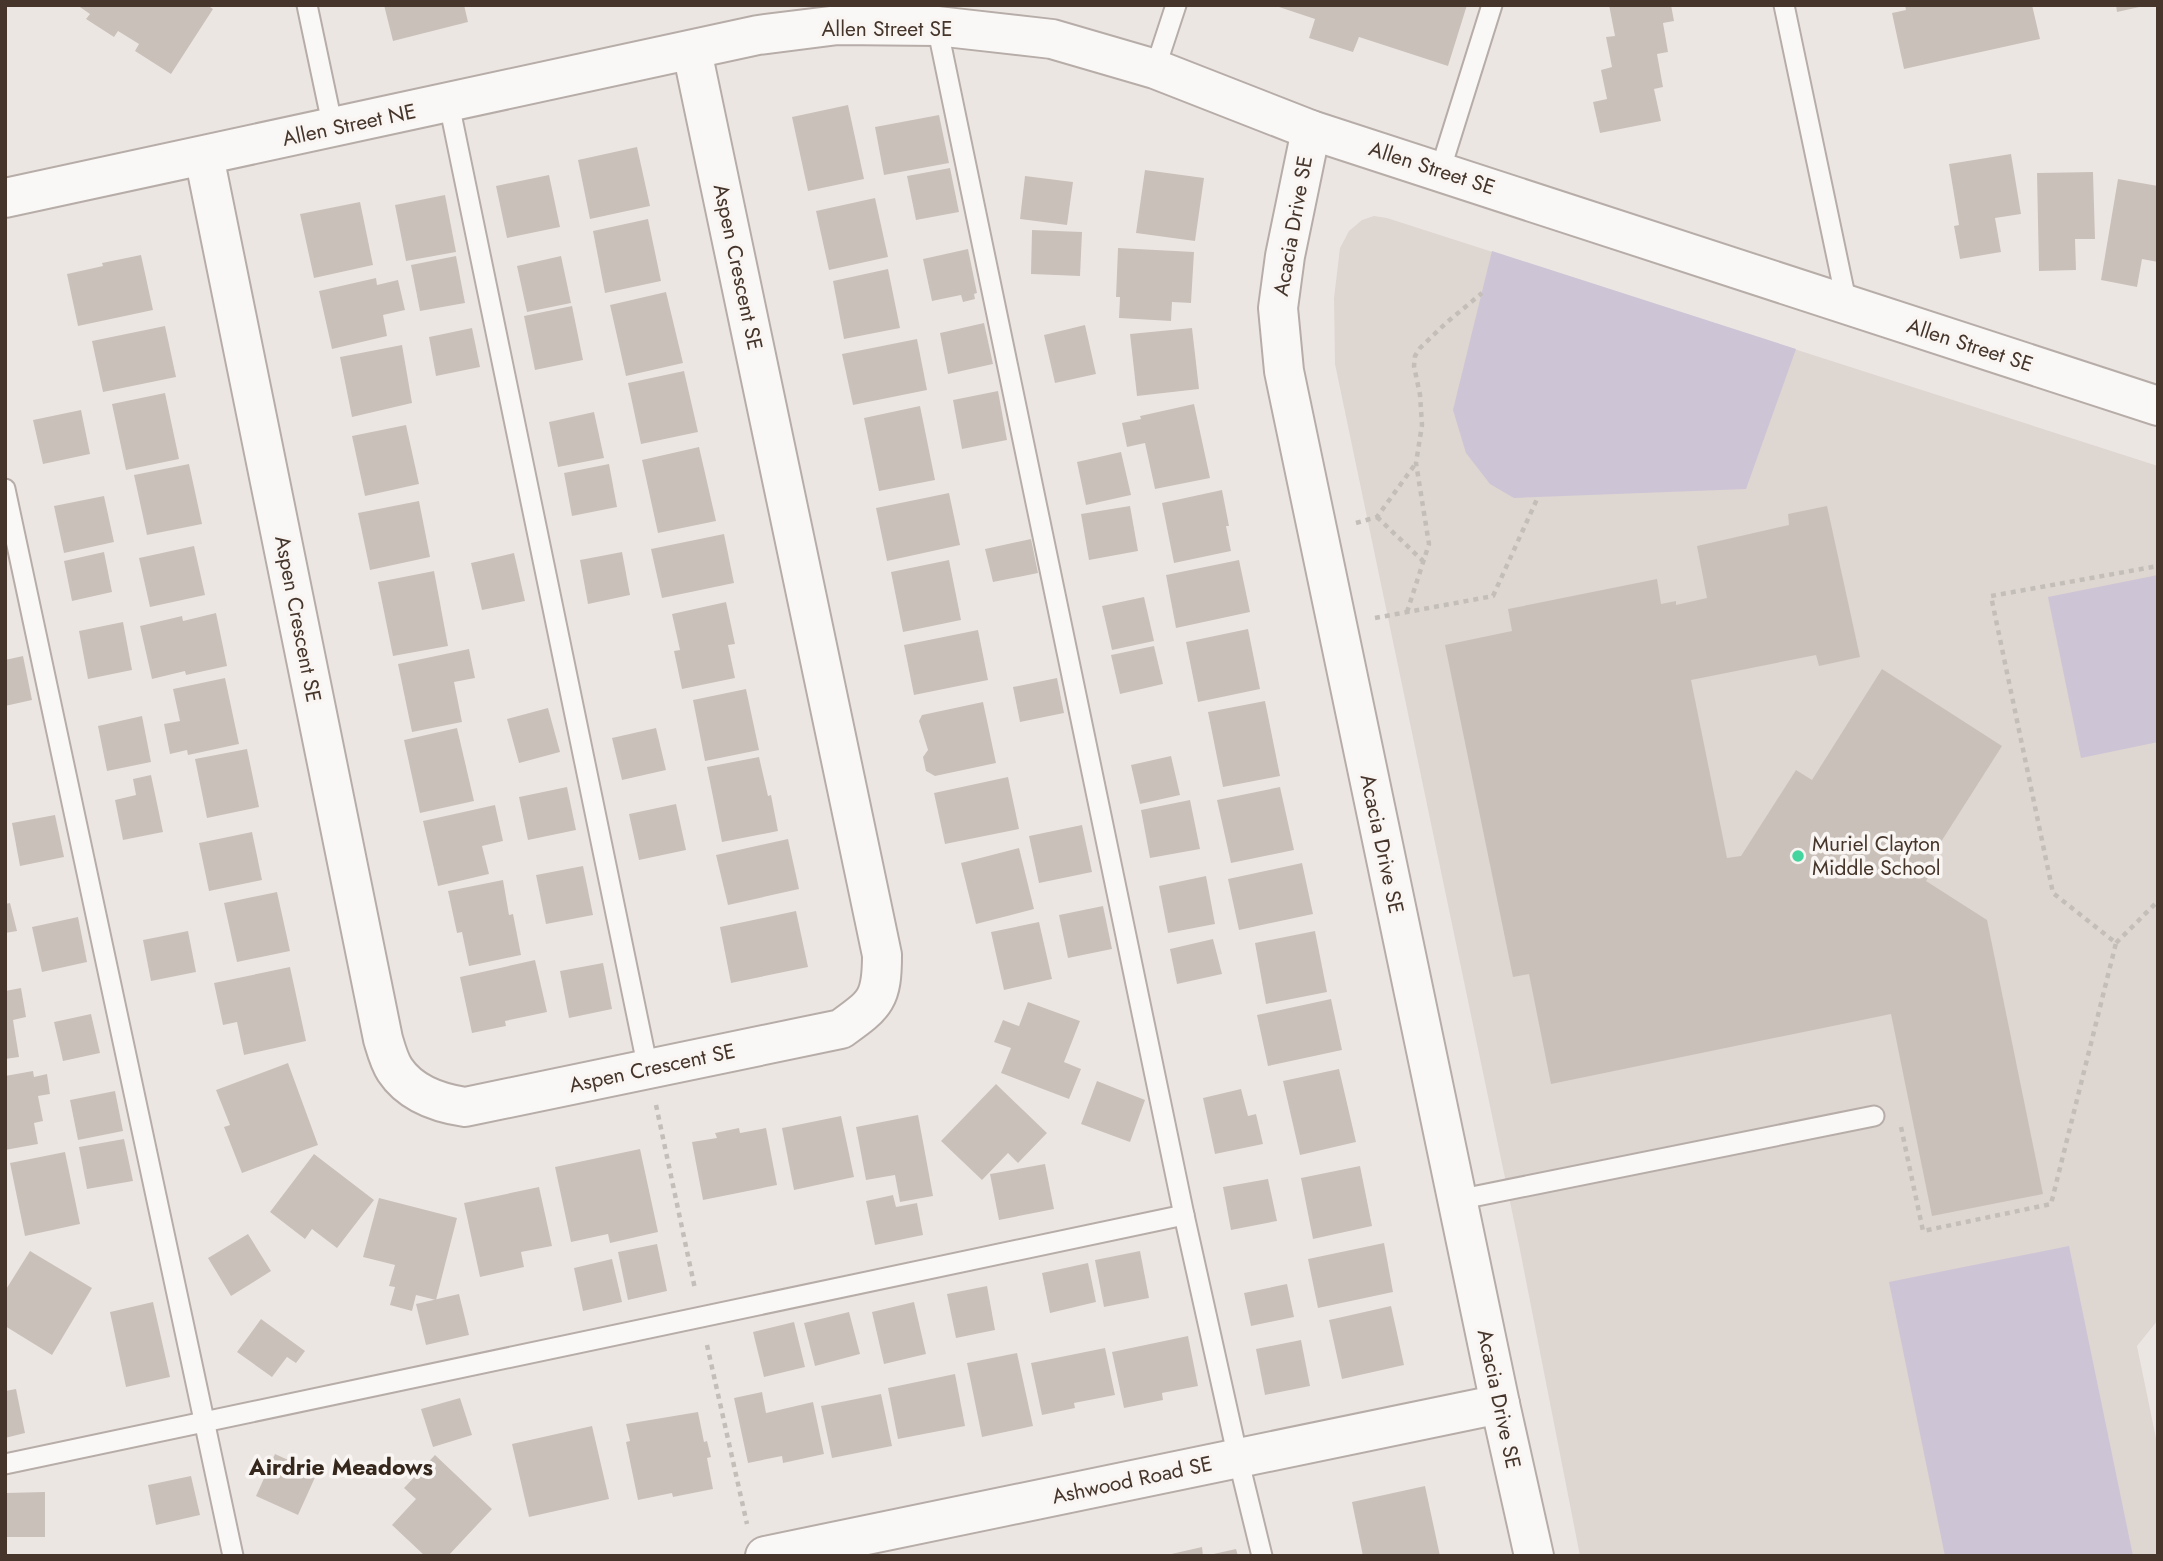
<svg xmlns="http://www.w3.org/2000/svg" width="2163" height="1561" font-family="Jost,sans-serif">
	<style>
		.built { fill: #ded6d1 }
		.green { fill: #cdc4d6 }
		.building { fill: #cac0ba }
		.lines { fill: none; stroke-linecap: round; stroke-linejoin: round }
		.service-casing { stroke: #b7ada8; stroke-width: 23 }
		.minor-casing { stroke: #b7ada8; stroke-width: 42 }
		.tertiary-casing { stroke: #b7ada8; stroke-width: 42 }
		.path { stroke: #c4beb9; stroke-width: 4.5; stroke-dasharray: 5 5; stroke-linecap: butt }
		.service { stroke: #faf8f6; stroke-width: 19 }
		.minor { stroke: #faf8f6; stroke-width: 38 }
		.tertiary { stroke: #faf8f6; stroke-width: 38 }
		.poi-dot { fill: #44d59f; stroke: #f9f5f3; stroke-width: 2.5 }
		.labels { text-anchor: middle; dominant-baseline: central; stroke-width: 7; stroke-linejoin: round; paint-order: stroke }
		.street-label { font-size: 21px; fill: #45352a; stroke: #f9f5f3 }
		.poi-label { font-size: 21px; fill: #45352a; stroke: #f9f5f3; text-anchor: start }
		.neighbourhood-label { font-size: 23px; font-weight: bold; fill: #36271c; stroke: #f9f5f3 }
	</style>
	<rect width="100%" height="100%" fill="#ece6e3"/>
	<path class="built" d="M1374 216 1387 218 2158 466V1320L2137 1346 2158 1448V1556H1580L1519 1245 1335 364 1334 298 1340 248 1349 231 1362 220Z"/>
	<g class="green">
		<path d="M1492 251 1796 349 1746 489 1514 498 1490 484 1466 453 1453 410Z"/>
		<path d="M2158 575V742L2081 758 2048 597Z"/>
		<path d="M2069 1246 2133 1556H1945L1889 1282Z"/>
	</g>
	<g class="building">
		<path d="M77 5H207L213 9 171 74 135 51 139 44 118 31 114 37 86 19 90 14Z"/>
		<path d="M384 5H464L468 22 393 41Z"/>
		<path d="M1273 5H1467L1448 66 1359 37 1353 52 1309 38 1315 19Z"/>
		<path d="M1609 5H1671L1674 21 1663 23 1668 52 1657 54 1663 87 1654 89 1661 121 1600 133 1593 102 1607 99 1601 70 1612 67 1606 37 1615 36Z"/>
		<path d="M1905 5H2032L2040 39 1904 69 1892 13 1906 10Z"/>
		<path d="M2116 5H2144V6L2117 12Z"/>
		<path d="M848 105 864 179 808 191 792 117Z"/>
		<path d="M939 115 949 163 884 175 875 127Z"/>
		<path d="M637 147 650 206 590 219 578 160Z"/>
		<path d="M2011 154 2021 214 1995 218 2001 252 1960 259 1954 226 1959 225 1949 164Z"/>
		<path d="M950 168 959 212 916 220 907 176Z"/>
		<path d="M1145 170 1204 178 1195 241 1136 233Z"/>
		<path d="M2093 172 2095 239H2075L2076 270 2039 271 2037 173Z"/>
		<path d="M549 175 560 227 507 238 496 186Z"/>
		<path d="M1025 176 1073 182 1067 225 1020 219Z"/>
		<path d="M2118 179 2158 186V262L2142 259 2137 287 2101 280Z"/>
		<path d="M445 195 456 252 406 261 395 205Z"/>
		<path d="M875 198 888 257 829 270 816 211Z"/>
		<path d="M360 202 373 265 314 278 300 214Z"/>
		<path d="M648 219 661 281 605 293 593 231Z"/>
		<path d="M1032 230 1082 232 1080 276 1031 274Z"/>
		<path d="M1118 248 1194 252 1191 303 1172 302 1171 321 1119 318 1120 297H1116Z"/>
		<path d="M968 249 977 293 974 294 975 299 963 302 961 295 932 301 923 259Z"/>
		<path d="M141 255 153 310 78 326 67 274 103 266 102 263Z"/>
		<path d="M456 256 465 303 420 311 411 265Z"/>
		<path d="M561 256 571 303 527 312 517 266Z"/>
		<path d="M888 269 900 328 844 339 833 281Z"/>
		<path d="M376 278 377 285 398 280 405 310 383 315 387 336 332 349 319 291Z"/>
		<path d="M666 292 683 363 626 376 610 305Z"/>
		<path d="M572 306 583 360 535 370 524 316Z"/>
		<path d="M984 323 993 364 948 374 940 333Z"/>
		<path d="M1085 325 1096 374 1055 383 1044 335Z"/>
		<path d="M165 326 176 377 103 392 92 341Z"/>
		<path d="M472 328 480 367 436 376 429 337Z"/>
		<path d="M1192 328 1199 389 1137 396 1130 334Z"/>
		<path d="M917 339 927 390 853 405 842 354Z"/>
		<path d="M402 345 412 403 352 417 340 357Z"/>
		<path d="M684 371 698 432 641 444 628 383Z"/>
		<path d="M998 391 1007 440 962 449 953 400Z"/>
		<path d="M165 393 179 459 126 470 112 404Z"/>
		<path d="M1194 404 1210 478 1155 489 1145 443 1127 447 1122 423 1141 419 1140 416Z"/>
		<path d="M920 406 935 480 879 491 864 418Z"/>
		<path d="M81 410 90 454 43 464 33 420Z"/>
		<path d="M594 412 604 458 558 467 549 422Z"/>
		<path d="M406 425 419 484 365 496 352 436Z"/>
		<path d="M699 447 716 521 658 533 642 460Z"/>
		<path d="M1121 452 1131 495 1086 505 1077 462Z"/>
		<path d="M189 464 202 524 147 535 134 475Z"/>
		<path d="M609 464 617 507 572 516 564 473Z"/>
		<path d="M1222 490 1229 526H1226L1231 551 1174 563 1162 503Z"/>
		<path d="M949 493 960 545 887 561 876 508Z"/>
		<path d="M104 496 114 542 64 553 54 506Z"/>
		<path d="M419 501 430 557 370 570 358 513Z"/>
		<path d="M1130 506 1138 551 1089 560 1081 514Z"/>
		<path d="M1827 506 1860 657 1819 666 1816 655 1691 680 1727 858 1741 856 1796 770 1812 780 1882 669 2002 746 1932 856 1939 860 1926 881 1987 920 2043 1194 1932 1216 1891 1014 1551 1084 1529 974 1513 977 1445 645 1512 631 1508 609 1657 579 1661 604 1676 601V605L1707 598 1697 546 1789 525 1788 514Z"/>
		<path d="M724 534 734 583 662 598 651 549Z"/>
		<path d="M1031 539 1038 573 993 582 985 549Z"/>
		<path d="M194 546 205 595 150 607 139 558Z"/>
		<path d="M104 552 112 592 72 601 64 561Z"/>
		<path d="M622 552 630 595 588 604 580 560Z"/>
		<path d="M514 553 525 601 482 610 471 563Z"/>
		<path d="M949 560 961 620 903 632 891 572Z"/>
		<path d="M1239 560 1250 612 1176 628 1166 575Z"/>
		<path d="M434 571 448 646 393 656 378 582Z"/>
		<path d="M1144 597 1154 641 1112 650 1102 606Z"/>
		<path d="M726 602 735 644 728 645 735 678 682 689 674 651 680 650 672 614Z"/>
		<path d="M216 613 227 666 186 675 185 671 152 679 140 626 182 616 183 621Z"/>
		<path d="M123 622 132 670 88 679 79 631Z"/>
		<path d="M1248 629 1260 689 1198 702 1186 642Z"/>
		<path d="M978 630 988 680 914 695 904 645Z"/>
		<path d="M1154 646 1163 684 1120 694 1111 655Z"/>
		<path d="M469 649 475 678 454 682 462 722 412 732 398 664Z"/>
		<path d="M23 656 32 700 5 706V660Z"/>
		<path d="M225 678 239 744 188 755 187 750 170 754 164 724 180 721 173 689Z"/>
		<path d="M1057 678 1064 713 1020 722 1013 687Z"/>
		<path d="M746 689 759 750 705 761 693 700Z"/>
		<path d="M1265 701 1280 776 1223 787 1208 712Z"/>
		<path d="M983 702 996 763 935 776 926 771 923 757 928 750 919 721 922 715Z"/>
		<path d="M548 708 560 752 519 763 507 719Z"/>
		<path d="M142 716 151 762 107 771 98 726Z"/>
		<path d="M457 728 474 801 420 813 404 740Z"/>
		<path d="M656 728 666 770 622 780 612 738Z"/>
		<path d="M247 749 259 807 207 818 195 759Z"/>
		<path d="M1171 756 1180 795 1140 804 1131 765Z"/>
		<path d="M759 757 768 796 771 795 778 831 722 842 707 767Z"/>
		<path d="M151 775 163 832 123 840 115 800 136 795 133 779Z"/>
		<path d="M1008 777 1019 829 945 844 934 793Z"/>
		<path d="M567 787 576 830 528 840 519 797Z"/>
		<path d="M1280 787 1294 850 1231 863 1217 800Z"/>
		<path d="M1190 800 1200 849 1150 858 1141 810Z"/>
		<path d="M676 804 686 850 639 860 629 814Z"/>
		<path d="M495 805 503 841 482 846 489 874 438 886 423 821Z"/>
		<path d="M55 815 64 857 20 866 12 823Z"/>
		<path d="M1082 825 1092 872 1039 883 1029 836Z"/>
		<path d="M252 832 262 880 209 891 199 843Z"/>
		<path d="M788 839 799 889 728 905 716 855Z"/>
		<path d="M1019 848 1034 909 976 924 961 863Z"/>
		<path d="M1302 863 1313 914 1239 930 1228 879Z"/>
		<path d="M583 866 593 915 546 924 536 875Z"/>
		<path d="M1206 876 1215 924 1168 933 1159 886Z"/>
		<path d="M503 880 509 915 513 914 521 955 469 966 462 932 457 933 448 891Z"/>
		<path d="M277 892 290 951 237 962 224 903Z"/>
		<path d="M10 903 17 931 5 933V904Z"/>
		<path d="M1103 906 1112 949 1068 958 1059 915Z"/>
		<path d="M796 911 808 967 731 983 720 927Z"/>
		<path d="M78 917 87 962 42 972 32 927Z"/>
		<path d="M1039 922 1052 979 1004 990 991 932Z"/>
		<path d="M188 931 196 972 151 981 143 940Z"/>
		<path d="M1315 931 1327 992 1266 1004 1255 943Z"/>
		<path d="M1213 939 1222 974 1177 984 1170 949Z"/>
		<path d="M535 960 547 1012 505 1021 506 1026 472 1033 460 977Z"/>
		<path d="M603 963 612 1009 569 1018 560 971Z"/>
		<path d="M290 967 306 1041 244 1055 237 1022 223 1025 214 983Z"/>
		<path d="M21 988 26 1017 13 1020 19 1057 5 1059V991Z"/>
		<path d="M1331 999 1342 1050 1268 1066 1257 1015Z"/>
		<path d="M1028 1002 1080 1021 1064 1062 1081 1069 1069 1099 1001 1073 1011 1048 994 1042 1003 1020 1019 1026Z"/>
		<path d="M91 1014 100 1053 63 1061 54 1022Z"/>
		<path d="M288 1063 318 1145 242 1173 224 1127 230 1125 216 1090Z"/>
		<path d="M1339 1069 1356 1142 1300 1155 1283 1081Z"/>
		<path d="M33 1071 34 1077 47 1074 50 1094 38 1096 43 1121 34 1123 38 1144 5 1150V1076Z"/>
		<path d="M1097 1081 1145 1100 1130 1142 1081 1124Z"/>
		<path d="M996 1084 1047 1133 1018 1163 1008 1153 982 1180 941 1141Z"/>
		<path d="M1241 1089 1248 1116 1256 1114 1263 1144 1215 1154 1203 1098Z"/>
		<path d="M115 1091 123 1131 78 1140 70 1100Z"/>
		<path d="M918 1115 933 1196 900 1202 895 1175 866 1180 856 1127Z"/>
		<path d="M841 1116 854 1177 794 1190 782 1128Z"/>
		<path d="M739 1128 740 1133 766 1128 777 1185 703 1200 692 1142 717 1138 715 1133Z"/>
		<path d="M124 1139 133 1181 87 1189 79 1147Z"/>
		<path d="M640 1149 658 1232 610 1243 608 1234 571 1242 555 1167Z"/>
		<path d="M65 1152 80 1224 25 1236 10 1163Z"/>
		<path d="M314 1154 374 1200 337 1248 312 1229 305 1239 270 1212Z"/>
		<path d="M1045 1164 1054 1209 999 1220 990 1174Z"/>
		<path d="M1360 1166 1372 1226 1313 1239 1301 1178Z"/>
		<path d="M1268 1179 1277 1221 1231 1230 1223 1187Z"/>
		<path d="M539 1187 552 1246 521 1252 524 1267 480 1277 464 1203Z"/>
		<path d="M893 1195 896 1207 917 1203 923 1235 875 1245 866 1201Z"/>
		<path d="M379 1198 457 1218 436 1300 416 1295 412 1311 390 1305 395 1287 389 1286 395 1265 363 1257Z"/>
		<path d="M248 1234 271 1271 231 1296 208 1258Z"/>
		<path d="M1384 1243 1393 1292 1318 1308 1308 1259Z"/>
		<path d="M657 1244 667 1291 628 1300 618 1252Z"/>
		<path d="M30 1251 92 1288 52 1355 5 1326V1291Z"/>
		<path d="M1140 1251 1149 1298 1104 1307 1095 1260Z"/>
		<path d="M612 1259 622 1302 583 1311 574 1268Z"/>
		<path d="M1088 1263 1096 1302 1050 1313 1042 1273Z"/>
		<path d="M1287 1284 1294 1317 1251 1326 1244 1293Z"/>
		<path d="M987 1286 995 1330 956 1338 947 1294Z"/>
		<path d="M459 1294 469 1335 426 1345 416 1304Z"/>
		<path d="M153 1302 170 1377 126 1387 110 1312Z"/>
		<path d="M914 1302 926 1354 884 1364 872 1312Z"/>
		<path d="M1391 1306 1404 1365 1342 1379 1329 1320Z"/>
		<path d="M849 1312 860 1354 815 1366 804 1323Z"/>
		<path d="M261 1319 305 1351 296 1363 287 1357 272 1377 237 1352Z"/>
		<path d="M794 1322 805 1367 764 1377 753 1332Z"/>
		<path d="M1188 1336 1198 1386 1162 1393 1163 1400 1124 1408 1112 1352Z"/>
		<path d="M1301 1340 1310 1386 1265 1395 1256 1349Z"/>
		<path d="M1105 1348 1115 1395 1074 1403 1075 1408 1042 1415 1031 1363Z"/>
		<path d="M1017 1353 1033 1426 982 1437 967 1363Z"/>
		<path d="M955 1374 965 1426 898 1439 888 1388Z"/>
		<path d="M16 1389 25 1433 5 1438V1391Z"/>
		<path d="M762 1392 766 1413 813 1402 824 1454 783 1463 782 1456 748 1463 734 1398Z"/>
		<path d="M881 1394 892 1446 832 1458 821 1406Z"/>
		<path d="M460 1398 472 1435 433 1447 421 1409Z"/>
		<path d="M698 1412 704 1442 707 1441 711 1457 707 1458 713 1489 673 1497 672 1493 638 1500 626 1442 630 1441 626 1424Z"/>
		<path d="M592 1426 609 1499 529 1517 512 1444Z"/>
		<path d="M275 1454 317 1473 298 1515 256 1496Z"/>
		<path d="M435 1455 492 1509 448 1556H425L392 1525 416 1499 404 1488Z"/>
		<path d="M191 1476 200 1515 156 1525 148 1485Z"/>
		<path d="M1425 1486 1440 1556H1363L1352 1502Z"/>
		<path d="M45 1492V1537H5V1493Z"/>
		<path d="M1202 1547 1203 1556H1168L1167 1555Z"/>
		<path d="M1236 1549 1238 1556H1209V1555Z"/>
	</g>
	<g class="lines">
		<defs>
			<g id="service">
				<path d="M307 5 333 128"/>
				<path d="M1784 5 1847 305"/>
				<path d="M1155 69 1176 5"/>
				<path d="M449 104 648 1069"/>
				<path d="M1440 171 1492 5"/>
				<path d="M5 489 233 1556"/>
				<path d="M1457 1200 1874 1116"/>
				<path d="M1184 1215 1238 1458 1262 1556"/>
				<path d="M5 1464 1184 1215 937 26"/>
			</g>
			<g id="minor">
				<path d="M1311 130 1285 256 1278 308 1284 371 1500 1404 1534 1556"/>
				<path d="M204 156 383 1039C386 1049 389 1061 395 1070 411 1094 438 1103 465 1107L841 1029C876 1004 882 999 882 955L692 51"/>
				<path d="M765 1556 1500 1404"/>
			</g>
			<path id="tertiary" d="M5 198 758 35 838 25 937 26 1052 39 1155 69 1311 130 2158 406"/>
		</defs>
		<use href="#service" class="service-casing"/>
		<use href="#minor" class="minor-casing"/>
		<use href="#tertiary" class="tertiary-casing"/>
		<g class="path">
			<path d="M1377 517 1423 561"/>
			<path d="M1356 523 1377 517 1416 463"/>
			<path d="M1407 612 1429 544 1416 463 1422 425 1420 395 1414 366 1415 356 1420 348 1446 323 1482 293"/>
			<path d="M1375 618 1493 596 1538 497"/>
			<path d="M2116 943 2158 901"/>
			<path d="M656 1105 695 1289"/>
			<path d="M1901 1127 1923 1231 2051 1204 2116 943 2053 893 1991 596 2158 566"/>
			<path d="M707 1345 747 1524"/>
		</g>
		<use href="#service" class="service"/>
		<use href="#minor" class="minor"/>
		<use href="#tertiary" class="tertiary"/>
	</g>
	<circle class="poi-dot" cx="1798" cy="856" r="7"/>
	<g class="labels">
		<g class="street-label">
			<text x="887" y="29">Allen Street SE</text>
			<text transform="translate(349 125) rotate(-12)">Allen Street NE</text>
			<text transform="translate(1432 168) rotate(18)">Allen Street SE</text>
			<text transform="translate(1293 226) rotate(-80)">Acacia Drive SE</text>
			<text transform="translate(738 267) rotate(78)">Aspen Crescent SE</text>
			<text transform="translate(1970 345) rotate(18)">Allen Street SE</text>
			<text transform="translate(298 619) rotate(79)">Aspen Crescent SE</text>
			<text transform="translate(1382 844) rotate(78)">Acacia Drive SE</text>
			<text transform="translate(652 1068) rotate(-12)">Aspen Crescent SE</text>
			<text transform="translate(1499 1399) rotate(78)">Acacia Drive SE</text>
			<text transform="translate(1132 1480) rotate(-12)">Ashwood Road SE</text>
		</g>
		<g class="poi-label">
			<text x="1812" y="844">Muriel Clayton<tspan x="1812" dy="24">Middle School</tspan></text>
		</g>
		<g class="neighbourhood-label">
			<text x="341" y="1467">Airdrie Meadows</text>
		</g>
	</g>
	<rect width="2163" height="1561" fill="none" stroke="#45352a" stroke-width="14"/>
</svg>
